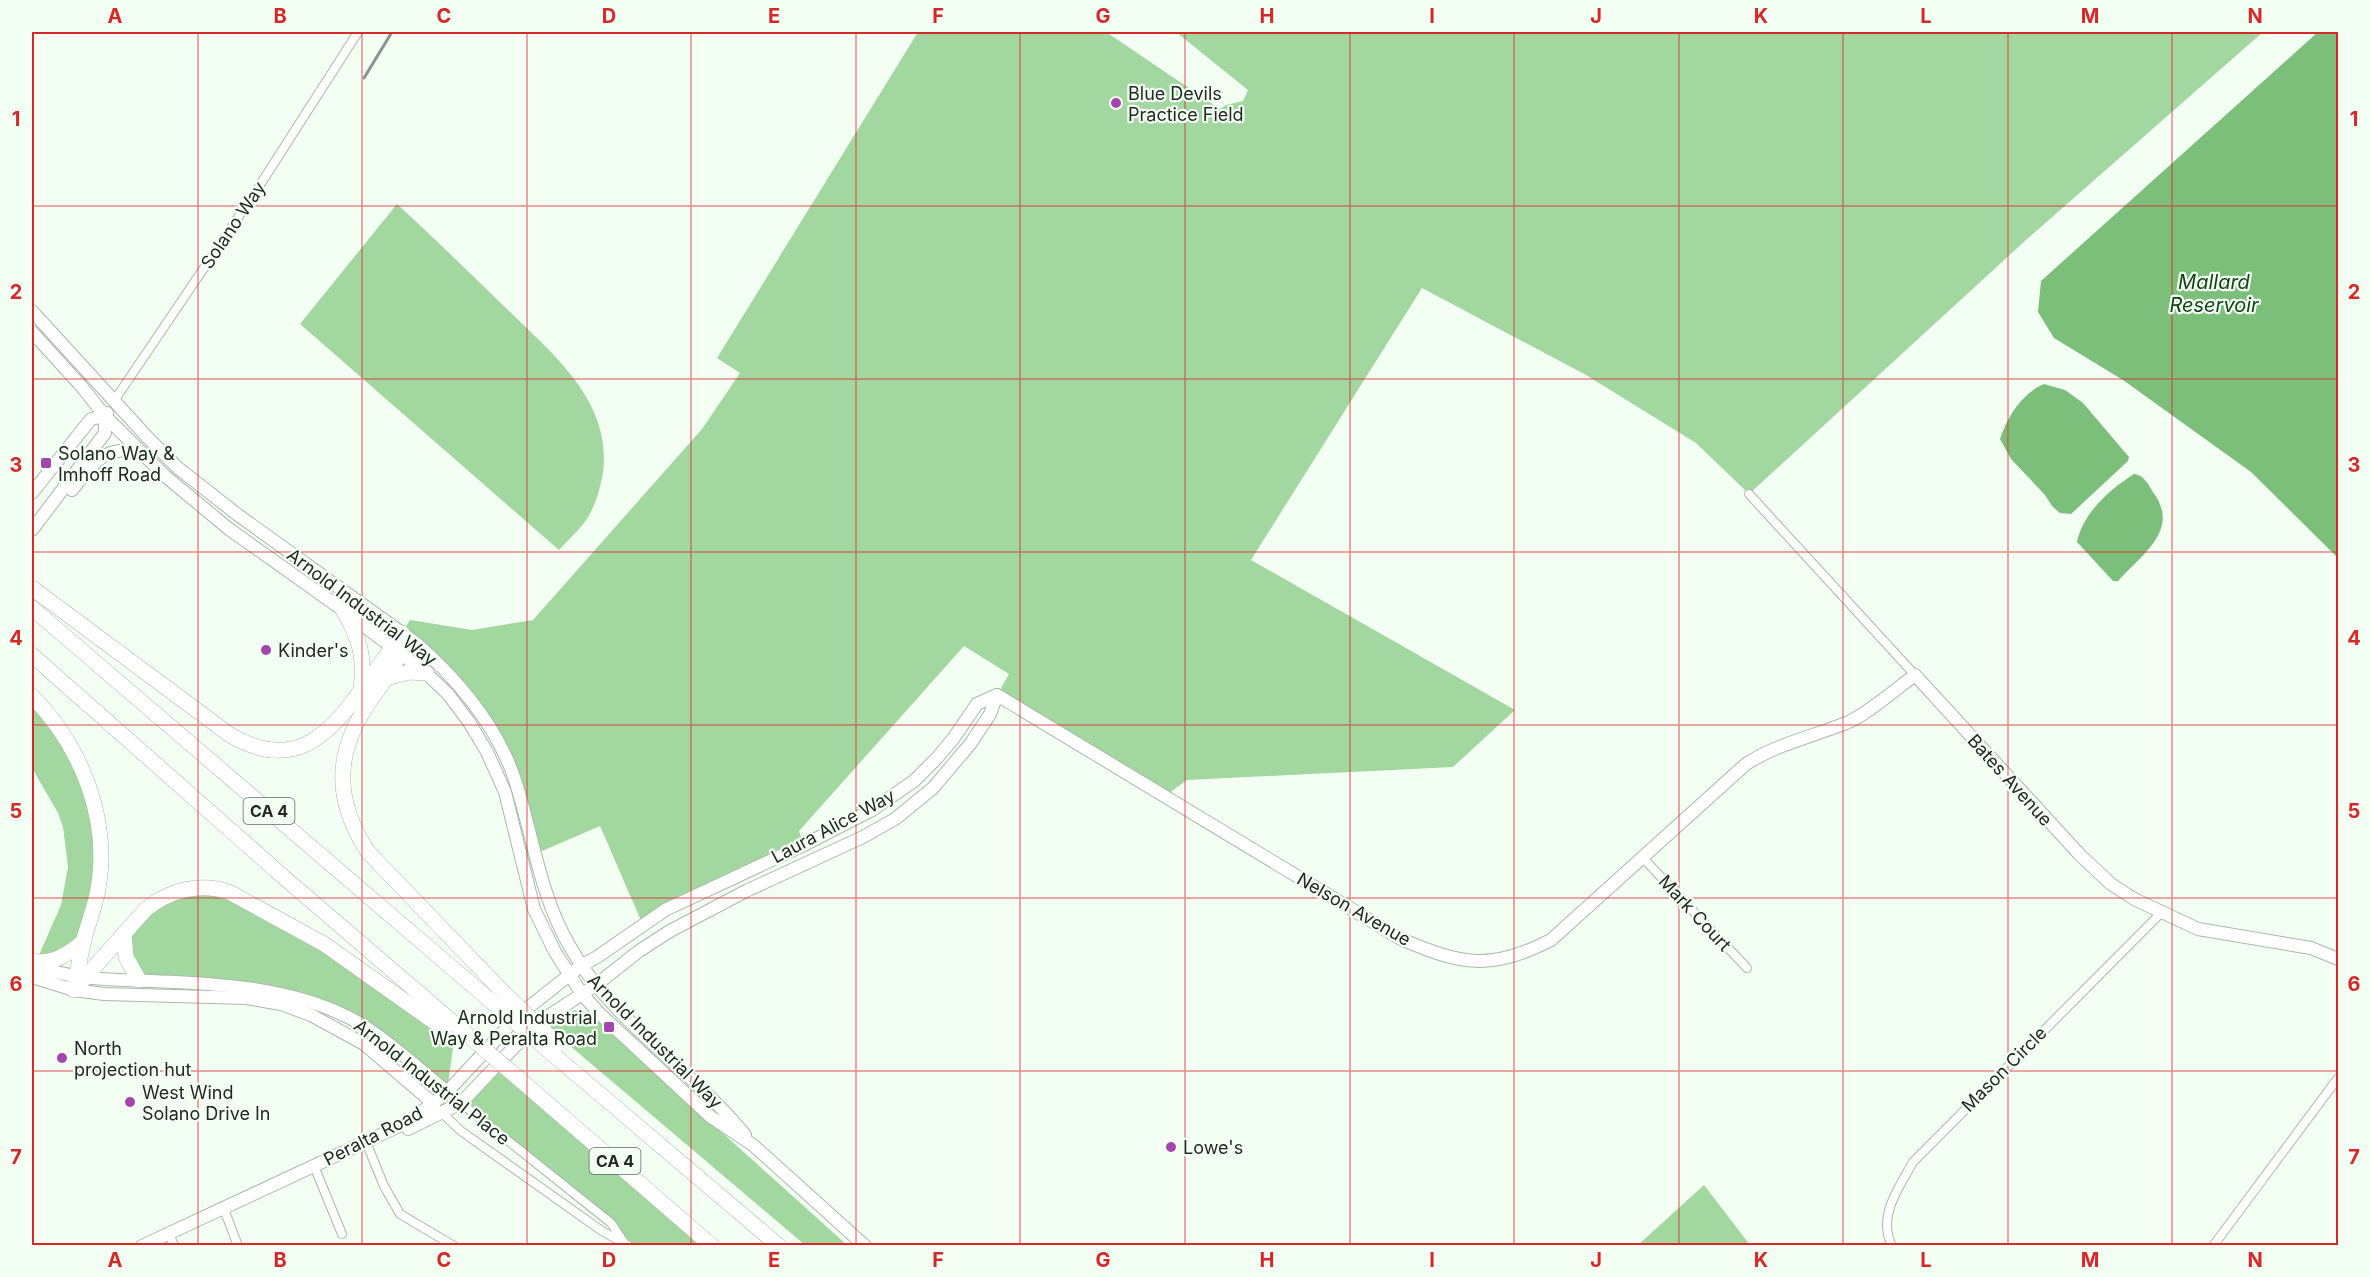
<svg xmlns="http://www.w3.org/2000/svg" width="2370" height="1277" font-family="Inter,sans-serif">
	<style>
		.green { fill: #a2d7a0 }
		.water { fill: #7cbf7b }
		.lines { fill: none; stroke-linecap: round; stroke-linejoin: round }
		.street-casing { stroke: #a9b9a8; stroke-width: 10 }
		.secondary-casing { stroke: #a9b9a8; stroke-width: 14 }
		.highway-casing { stroke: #a9b9a8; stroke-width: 16 }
		.street { stroke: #fff; stroke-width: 8 }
		.secondary { stroke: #fff; stroke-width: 12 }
		.highway { stroke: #fff; stroke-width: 15 }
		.rail { stroke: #8b948b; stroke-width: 3 }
		.highway-bridge-casing { stroke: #a9b9a8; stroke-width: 16; stroke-linecap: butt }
		.highway-bridge { stroke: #fff; stroke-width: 15 }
		.grid { fill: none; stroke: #d62828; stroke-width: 1.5; stroke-opacity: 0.55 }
		.poi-dot { fill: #a445ad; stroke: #f4fff4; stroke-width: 2 }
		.labels { text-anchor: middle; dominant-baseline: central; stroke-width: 4.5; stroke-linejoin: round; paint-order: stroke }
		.shield { fill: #f4fff4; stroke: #626961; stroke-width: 1.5 }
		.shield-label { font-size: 16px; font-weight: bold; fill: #232922 }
		.poi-label { font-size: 18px; fill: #232922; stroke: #f4fff4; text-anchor: start }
		.street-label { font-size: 18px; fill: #232922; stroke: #f4fff4 }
		.water-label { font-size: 20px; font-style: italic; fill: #144215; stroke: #f4fff4 }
		.neatline { fill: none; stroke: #d62828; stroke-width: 2 }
		.grid-label { font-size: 20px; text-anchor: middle; font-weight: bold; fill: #d62828 }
	</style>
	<rect width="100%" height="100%" fill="#f4fff4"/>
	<g class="green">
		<path d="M918 32H1106L1220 109 1226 105 1243 101 1248 90 1176 32H2263L2026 240 1749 494 1696 443 1586 375 1422 288 1251 560 1515 710 1453 767 1187 780 1165 796 997 695 1009 674 964 646 799 831 804 845 643 925 600 826 535 854 514 776 469 698 402 633 410 620 472 630 533 620 702 429 740 373 717 358Z"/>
		<path d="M397 204C435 239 472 275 509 311 554 355 612 402 603 472 600 490 595 508 584 523 577 532 567 541 559 550L300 324Z"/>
		<path d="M32 696 61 731 100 831 84 941 36 962 61 905 68 867 63 827 58 813 32 768Z"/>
		<path d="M215 888 456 1025 447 1092 367 1027 302 999 139 980 126 957 132 925 146 909Z"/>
		<path d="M574 1010 589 1013 847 1245H805L549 1028Z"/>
		<path d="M497 1065 715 1245H629L611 1223 461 1103Z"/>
		<path d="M1704 1185 1750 1245H1638Z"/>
	</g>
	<g class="water">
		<path d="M2318 32H2338V558L2251 472 2123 380 2054 338 2038 312 2041 281Z"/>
		<path d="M2044 384 2065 390 2083 403 2129 457 2128 461 2071 514 2060 513 2052 506 2045 495 2011 459 2000 439C2007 417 2022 393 2044 384Z"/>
		<path d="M2134 474C2144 475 2148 484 2153 492 2181 530 2142 554 2118 581H2113L2077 542C2083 513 2109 490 2134 474Z"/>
	</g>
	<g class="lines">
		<defs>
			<g id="street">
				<path d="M114 401 258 188 358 32"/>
				<path d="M1749 494 1915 675"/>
				<path d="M1643 858 1747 968"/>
				<path d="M461 1103 611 1223 623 1241"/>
				<path d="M439 1110 461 1131 602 1231 629 1246"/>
				<path d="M366 1142 384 1186 400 1214 454 1246"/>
				<path d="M314 1166 342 1234"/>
				<path d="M224 1209 238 1246"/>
				<path d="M169 1233 174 1246"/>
				<path d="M1892 1246C1877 1216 1899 1188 1913 1162L2161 913"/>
				<path d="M2213 1246 2338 1078"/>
			</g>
			<g id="secondary">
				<path d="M32 311 148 438 178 468 238 515 416 643C457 679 496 725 514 777 533 834 539 893 569 945 611 1021 691 1068 745 1135"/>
				<path d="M32 332 82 387 105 416 165 476 229 529 343 610 426 673 448 694 469 722 487 752 505 792 534 909 555 952 582 994 600 1014 711 1117 753 1145 865 1246"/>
				<path d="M72 490C93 464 103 445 140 452"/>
				<path d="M32 493 91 419 105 416"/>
				<path d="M32 530 105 433V416L107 413"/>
				<path d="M997 695 1401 939C1462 965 1490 971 1551 940L1746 764C1777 744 1811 737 1846 723 1865 716 1897 688 1915 675L2080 855 2111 884 2134 899 2198 929 2311 948 2338 959"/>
				<path d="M32 964C76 983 128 979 175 982 239 985 309 992 364 1026 393 1044 426 1075 453 1097"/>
				<path d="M32 977 74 990 104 994 246 998 281 1004 311 1015 364 1044 434 1104"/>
				<path d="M408 1129 461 1103 536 1024 596 985 639 951 670 931 746 891 863 837 895 819 933 788 971 743 990 714 997 695"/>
				<path d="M142 1246 410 1121 447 1092 520 1014 581 966 597 957 665 910 804 845 872 810 914 781 936 759 953 739 977 704 997 695"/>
			</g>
			<g id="highway">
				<path d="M32 588 230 735C290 770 326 741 361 690 375 671 389 653 402 633"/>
				<path d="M32 608 492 1002"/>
				<path d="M343 610C360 639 365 656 361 690"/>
				<path d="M401 645C398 666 381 684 370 701 334 753 334 800 368 852L505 994"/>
				<path d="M32 655 287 880 456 1025"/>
				<path d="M386 678 409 672 426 673"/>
				<path d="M32 696C82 747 112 822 97 894 94 909 88 924 84 939 80 955 78 972 74 989"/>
				<path d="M124 935 126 957 139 980"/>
				<path d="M32 961C52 965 69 954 84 941"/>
				<path d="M74 990 146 909C170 890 200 882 229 892L324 944 447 1031"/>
				<path d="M549 1051 779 1246"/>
				<path d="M517 1077 712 1246"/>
			</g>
		</defs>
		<use href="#street" class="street-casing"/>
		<use href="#secondary" class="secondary-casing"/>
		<use href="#highway" class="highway-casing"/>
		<use href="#street" class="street"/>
		<use href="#secondary" class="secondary"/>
		<use href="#highway" class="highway"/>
		<path class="rail" d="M364 78 392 32"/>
		<defs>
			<g id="highway-bridge">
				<path d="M505 994 557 1044"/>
				<path d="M492 1002 549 1051"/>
				<path d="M456 1025 517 1077"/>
			</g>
		</defs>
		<use href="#highway-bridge" class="highway-bridge-casing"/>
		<use href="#highway-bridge" class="highway-bridge"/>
	</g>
	<path class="grid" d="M198 32V1246M362 32V1246M527 32V1246M691 32V1246M856 32V1246M1020 32V1246M1185 32V1246M1350 32V1246M1514 32V1246M1679 32V1246M1843 32V1246M2008 32V1246M2172 32V1246M32 206H2338M32 379H2338M32 552H2338M32 725H2338M32 898H2338M32 1071H2338"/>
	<g class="poi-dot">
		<circle cx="1116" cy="103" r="6"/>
		<rect x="40" y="457" width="12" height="12" rx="3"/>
		<circle cx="266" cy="650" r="6"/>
		<rect x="603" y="1021" width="12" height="12" rx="3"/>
		<circle cx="62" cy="1058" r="6"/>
		<circle cx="130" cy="1102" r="6"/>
		<circle cx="1171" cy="1147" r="6"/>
	</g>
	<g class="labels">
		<g class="shield">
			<rect x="243.5" y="798" width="51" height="26" rx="4.5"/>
			<rect x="589.5" y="1148" width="51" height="26" rx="4.5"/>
		</g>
		<g class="shield-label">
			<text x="269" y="811">CA 4</text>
			<text x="615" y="1161">CA 4</text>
		</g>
		<g class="poi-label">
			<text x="1128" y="93">Blue Devils<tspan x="1128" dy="21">Practice Field</tspan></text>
			<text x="58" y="453">Solano Way &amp;<tspan x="58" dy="21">Imhoff Road</tspan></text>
			<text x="278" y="650">Kinder's</text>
			<text x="597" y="1017" text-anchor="end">Arnold Industrial<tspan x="597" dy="21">Way &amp; Peralta Road</tspan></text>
			<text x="74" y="1048">North<tspan x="74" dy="21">projection hut</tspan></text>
			<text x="142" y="1092">West Wind<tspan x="142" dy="21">Solano Drive In</tspan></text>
			<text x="1183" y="1147">Lowe's</text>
		</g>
		<g class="street-label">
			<text transform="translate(233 225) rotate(-56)">Solano Way</text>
			<text transform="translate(362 607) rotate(37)">Arnold Industrial Way</text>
			<text transform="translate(2010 780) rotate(48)">Bates Avenue</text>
			<text transform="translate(833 826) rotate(-28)">Laura Alice Way</text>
			<text transform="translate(1354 909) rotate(30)">Nelson Avenue</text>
			<text transform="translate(1695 913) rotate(47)">Mark Court</text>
			<text transform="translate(655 1041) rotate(45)">Arnold Industrial Way</text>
			<text transform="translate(2004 1069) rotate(-45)">Mason Circle</text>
			<text transform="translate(432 1082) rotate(38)">Arnold Industrial Place</text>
			<text transform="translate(373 1136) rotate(-27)">Peralta Road</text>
		</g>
		<g class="water-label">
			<text x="2214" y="282">Mallard<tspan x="2214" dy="23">Reservoir</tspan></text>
		</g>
	</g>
	<rect width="2370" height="1277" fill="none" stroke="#f4fff4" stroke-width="66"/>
	<rect x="33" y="33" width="2304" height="1211" class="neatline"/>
	<g class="grid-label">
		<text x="115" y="23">A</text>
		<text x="280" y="23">B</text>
		<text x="444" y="23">C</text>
		<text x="609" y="23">D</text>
		<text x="774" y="23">E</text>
		<text x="938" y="23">F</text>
		<text x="1103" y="23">G</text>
		<text x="1267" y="23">H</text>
		<text x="1432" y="23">I</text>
		<text x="1596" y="23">J</text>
		<text x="1761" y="23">K</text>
		<text x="1926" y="23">L</text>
		<text x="2090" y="23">M</text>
		<text x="2255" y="23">N</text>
		<text x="16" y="126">1</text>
		<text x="2354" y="126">1</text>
		<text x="16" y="299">2</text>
		<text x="2354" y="299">2</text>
		<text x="16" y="472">3</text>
		<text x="2354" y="472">3</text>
		<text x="16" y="645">4</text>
		<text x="2354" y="645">4</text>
		<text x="16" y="818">5</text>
		<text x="2354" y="818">5</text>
		<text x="16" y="991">6</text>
		<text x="2354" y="991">6</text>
		<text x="16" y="1164">7</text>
		<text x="2354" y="1164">7</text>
		<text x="115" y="1267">A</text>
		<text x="280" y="1267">B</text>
		<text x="444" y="1267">C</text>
		<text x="609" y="1267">D</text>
		<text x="774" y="1267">E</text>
		<text x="938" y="1267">F</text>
		<text x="1103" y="1267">G</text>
		<text x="1267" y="1267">H</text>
		<text x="1432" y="1267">I</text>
		<text x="1596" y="1267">J</text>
		<text x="1761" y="1267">K</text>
		<text x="1926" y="1267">L</text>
		<text x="2090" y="1267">M</text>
		<text x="2255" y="1267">N</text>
	</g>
</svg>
